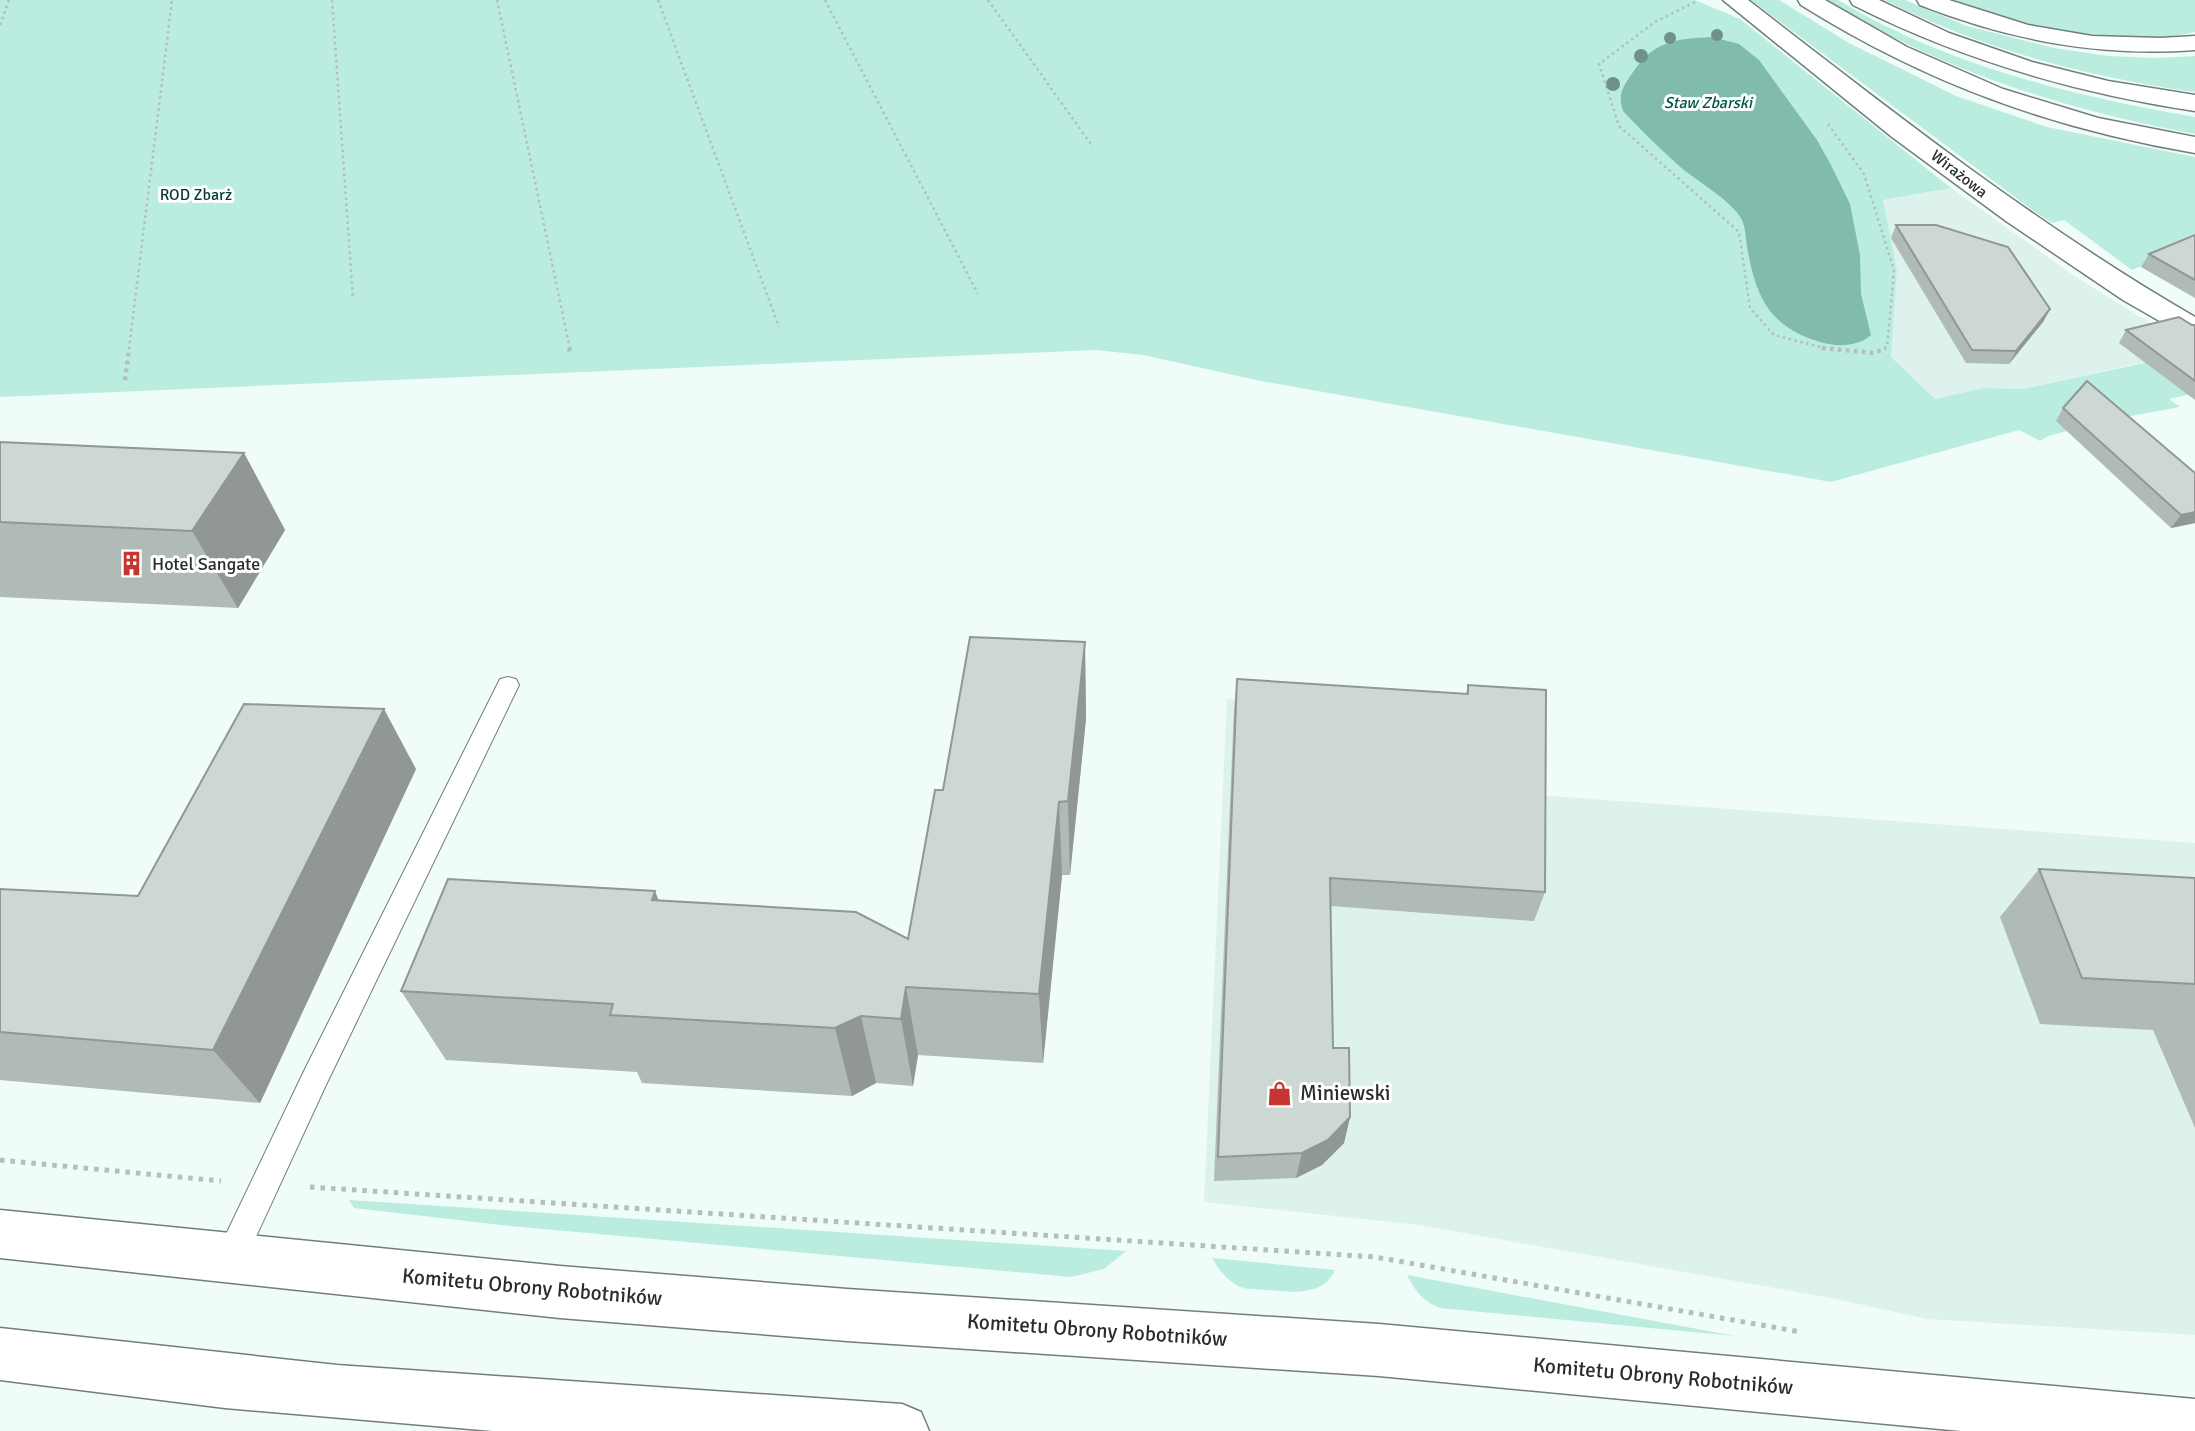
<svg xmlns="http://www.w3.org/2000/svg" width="2195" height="1431" font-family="Signika,sans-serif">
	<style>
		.built { fill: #ddf2ec }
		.green { fill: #baeddf }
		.water { fill: #81bbac }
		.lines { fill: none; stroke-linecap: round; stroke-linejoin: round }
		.service-casing { stroke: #737d7a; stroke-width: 2 }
		.minor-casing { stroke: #737d7a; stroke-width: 3 }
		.tertiary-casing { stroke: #737d7a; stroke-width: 3 }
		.primary-casing { stroke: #737d7a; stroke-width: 3 }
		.motorway-casing { stroke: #737d7a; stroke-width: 3 }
		.path-far2 { stroke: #b4bebb; stroke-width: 2.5; stroke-dasharray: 2.5 3.5; stroke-linecap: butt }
		.path-far1 { stroke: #b4bebb; stroke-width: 4.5; stroke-dasharray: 3.5 4.5; stroke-linecap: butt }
		.path { stroke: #b4bebb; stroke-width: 5; stroke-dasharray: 4.5 6; stroke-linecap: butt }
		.service { fill: #fff; fill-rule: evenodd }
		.minor { fill: #fff; fill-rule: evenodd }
		.tertiary { fill: #fff; fill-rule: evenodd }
		.primary { fill: #fff; fill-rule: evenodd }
		.motorway { fill: #fff; fill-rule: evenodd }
		.tree { fill: #6e928a }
		.wall { fill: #b0bab7 }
		.shaded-wall { fill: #909795 }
		.building { fill: #cdd8d5; stroke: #909795; stroke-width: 2 }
		.labels { text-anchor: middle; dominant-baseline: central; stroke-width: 6; stroke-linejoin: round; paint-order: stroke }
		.far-water-label { font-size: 16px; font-style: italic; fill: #005648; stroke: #fff }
		.far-street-label { font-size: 16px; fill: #292d2c; stroke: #fff }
		.far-park-label { font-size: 16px; fill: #033b30; stroke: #fff }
		.poi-label { font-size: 18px; fill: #292d2c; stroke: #fff; text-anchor: start }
		.near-poi-label { font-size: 21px; fill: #292d2c; stroke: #fff; text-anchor: start }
		.near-street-label { font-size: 21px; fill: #292d2c; stroke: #fff }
	</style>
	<rect width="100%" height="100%" fill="#f0fcf8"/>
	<g class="built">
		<path d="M1951 188 2076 277 2195 351 2022 389 1984 388 1935 399 1891 357 1897 270 1883 200Z"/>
		<path d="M1227 699 1537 720V795L2195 843V1335L1927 1319 1831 1298 1419 1225 1204 1202Z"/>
	</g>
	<g class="green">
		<path d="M0 0H1695L1740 19 1951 188 1883 200 1897 270 1891 357 1935 399 1984 388 2023 389 2195 352V393L2169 399 2180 407 2065 428 2067 431 2048 436 2040 441 2019 430 1831 482 1261 381 1143 355 1095 350 0 397Z"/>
		<path d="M1751 0H1779L1849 43 1956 96 2047 127 2195 157V244L2132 270 2064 220 2052 223 2035 212Z"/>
		<path d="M1827 0H1838C1948 66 2070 95 2195 117V134C2064 109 1941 71 1827 0Z"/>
		<path d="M1884 0H1905L1967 26 2054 48 2109 56 2154 58 2195 56V92C2083 76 1986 50 1884 0Z"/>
		<path d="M1953 0H2195V32C2117 50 2026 30 1953 0Z"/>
		<path d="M349 1200 1126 1251 1104 1269 1071 1277 510 1226 354 1208Z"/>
		<path d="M1212 1258 1335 1270C1323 1297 1291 1292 1266 1290 1257 1289 1246 1290 1238 1286 1226 1279 1219 1270 1212 1258Z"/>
		<path d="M1407 1275 1735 1336 1440 1308C1424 1302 1414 1290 1407 1275Z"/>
	</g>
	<path class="water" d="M1712 37 1739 44 1759 60 1817 140 1831 165 1850 204 1860 255 1861 294 1871 335C1858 347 1836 347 1820 342 1771 327 1757 300 1748 252 1746 243 1746 229 1742 220 1731 199 1694 180 1677 164 1658 147 1640 129 1623 111 1618 95 1622 88 1631 75 1653 41 1674 39 1712 37Z"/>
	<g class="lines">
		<defs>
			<path id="service" d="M508 677 516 679 519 685 325 1087 242 1267 231 1272 220 1267 216 1257 220 1247 305 1069 500 679Z"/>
			<path id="minor" d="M1723 0H1748C1893 112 2036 225 2195 317V338L2184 335 2123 300 2006 221 1892 137Z"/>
			<g id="tertiary">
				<path d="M0 1210 560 1266 847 1289 1379 1324 2195 1399V1431H1961L1379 1376 847 1341 560 1318 0 1258Z"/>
				<path d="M0 1328 337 1365 902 1404 921 1412 929 1431H493L225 1408 0 1380Z"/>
			</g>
			<g id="primary">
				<path d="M1798 0H1825L1907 47 2003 89 2098 118 2195 137V153C2050 128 1926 83 1801 5Z"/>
				<path d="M1917 0H1949L2028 25 2092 36 2160 38 2195 36V50C2098 57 2010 40 1920 5Z"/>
			</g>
			<path id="motorway" d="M1850 0H1879L1949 33 2032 62 2108 81 2195 95V111C2075 93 1962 60 1853 5Z"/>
		</defs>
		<use href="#service" class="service-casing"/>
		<use href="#minor" class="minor-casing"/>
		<use href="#tertiary" class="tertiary-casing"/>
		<use href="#primary" class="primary-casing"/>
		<use href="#motorway" class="motorway-casing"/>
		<g class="path-far2">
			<path d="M332 0 353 299"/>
			<path d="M497 0 570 349"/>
			<path d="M658 0 779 327"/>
			<path d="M825 0 978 294"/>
			<path d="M988 0 1093 147"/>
			<path d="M1695 2 1655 22 1599 64 1619 126 1739 232 1750 308 1774 335 1828 349"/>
			<path d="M0 25 9 0"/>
			<path d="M1828 124 1864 174 1894 270 1887 347 1882 349"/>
			<path d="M129 349 172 0"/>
		</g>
		<g class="path-far1">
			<path d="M569 348 571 356"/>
			<path d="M1822 348 1874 353 1886 348"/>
			<path d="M125 380 129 348"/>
		</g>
		<g class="path">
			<path d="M0 1160 221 1181"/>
			<path d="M310 1187 1375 1257 1801 1332"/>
		</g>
		<use href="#service" class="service"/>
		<use href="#minor" class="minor"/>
		<use href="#tertiary" class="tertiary"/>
		<use href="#primary" class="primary"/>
		<use href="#motorway" class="motorway"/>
	</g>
	<g class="tree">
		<circle cx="1717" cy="35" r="6"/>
		<circle cx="1670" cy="38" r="6"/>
		<circle cx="1641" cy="56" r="7"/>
		<circle cx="1613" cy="84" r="7"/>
	</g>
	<g class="wall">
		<path d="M1896 225 2050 309 2043 322 2009 364 1966 363 1891 238Z"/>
		<path d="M2195 235V298L2141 267 2149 254Z"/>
		<path d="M2192 325H2195V400L2119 343 2126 330Z"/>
		<path d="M2063 408 2195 473V523L2171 528 2056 421Z"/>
		<path d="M0 442 244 453 285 530 238 608 0 597Z"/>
		<path d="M1085 642 1086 719 1070 875H1062L1043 1063 918 1055 913 1086 876 1083 852 1096 642 1083 637 1072 446 1060 401 991 659 900 908 939Z"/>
		<path d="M1237 679 1466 694 1468 685 1545 892 1534 921 1331 906 1333 1048 1350 1117 1344 1143 1322 1165 1296 1178 1214 1181 1234 709Z"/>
		<path d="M416 769 260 1103 0 1080V889L138 896Z"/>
		<path d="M2039 869 2195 878V1128L2153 1030 2040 1024 2000 917Z"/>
	</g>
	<g class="shaded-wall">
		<path d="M2050 309 2043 322 2009 364 2016 351Z"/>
		<path d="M244 453 285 530 238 608 192 531Z"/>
		<path d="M2195 512V523L2171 528 2181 515Z"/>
		<path d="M1085 642 1086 719 1070 875 1068 801Z"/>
		<path d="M384 709 416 769 260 1103 213 1050Z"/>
		<path d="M1059 802 1062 875 1043 1063 1039 994Z"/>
		<path d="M655 891 683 962 652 900Z"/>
		<path d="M906 987 918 1055 913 1086 901 1019Z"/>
		<path d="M861 1016 876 1083 852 1096 835 1028Z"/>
		<path d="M1350 1117 1344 1143 1322 1165 1296 1178 1302 1153Z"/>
	</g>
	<g class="building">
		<path d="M1896 225H1936L2008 247 2050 309 2016 351 1972 350Z"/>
		<path d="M2195 235V280L2149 254Z"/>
		<path d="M2179 317 2192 325H2195V381L2126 330Z"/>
		<path d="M2087 381 2195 473V512L2181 515 2063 408Z"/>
		<path d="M0 442 244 453 192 531 0 522Z"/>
		<path d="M970 637 1085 642 1068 801 1059 802 1039 994 906 987 901 1019 861 1016 835 1028 610 1015 613 1004 401 991 448 879 655 891 652 900 856 912 908 939 935 790H943Z"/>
		<path d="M1237 679 1468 694V685L1546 690 1545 892 1330 878 1333 1048H1349L1350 1117 1328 1140 1302 1153 1218 1157Z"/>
		<path d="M244 704 384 709 213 1050 0 1032V889L138 896Z"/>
		<path d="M2039 869 2195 878V984L2082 978Z"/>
	</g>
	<defs>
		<symbol id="building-bare" viewBox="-9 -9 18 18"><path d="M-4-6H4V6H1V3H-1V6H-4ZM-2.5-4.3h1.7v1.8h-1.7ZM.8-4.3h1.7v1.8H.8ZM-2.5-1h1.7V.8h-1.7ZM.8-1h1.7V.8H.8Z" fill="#c53633" stroke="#fff" stroke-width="2.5" paint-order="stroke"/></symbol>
		<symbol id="shop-bare" viewBox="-9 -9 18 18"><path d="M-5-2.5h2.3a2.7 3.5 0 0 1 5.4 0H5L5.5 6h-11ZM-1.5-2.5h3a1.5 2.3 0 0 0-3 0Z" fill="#c53633" stroke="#fff" stroke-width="2.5" paint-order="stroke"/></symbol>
	</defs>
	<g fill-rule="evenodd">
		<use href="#building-bare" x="114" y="546" width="35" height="35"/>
		<use href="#shop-bare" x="1262" y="1076" width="35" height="35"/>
	</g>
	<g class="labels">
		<g class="far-water-label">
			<text x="1708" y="103">Staw Zbarski</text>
		</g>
		<g class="far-street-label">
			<text transform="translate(1959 174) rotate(38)">Wirażowa</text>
		</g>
		<g class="far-park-label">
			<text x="196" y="195">ROD Zbarż</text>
		</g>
		<g class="poi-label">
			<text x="152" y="564">Hotel Sangate</text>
		</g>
		<g class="near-poi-label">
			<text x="1300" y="1093">Miniewski</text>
		</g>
		<g class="near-street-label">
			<text transform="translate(532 1287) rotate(5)">Komitetu Obrony Robotników</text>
			<text transform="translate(1097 1330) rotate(4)">Komitetu Obrony Robotników</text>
			<text transform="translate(1663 1376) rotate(5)">Komitetu Obrony Robotników</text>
		</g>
	</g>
</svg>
